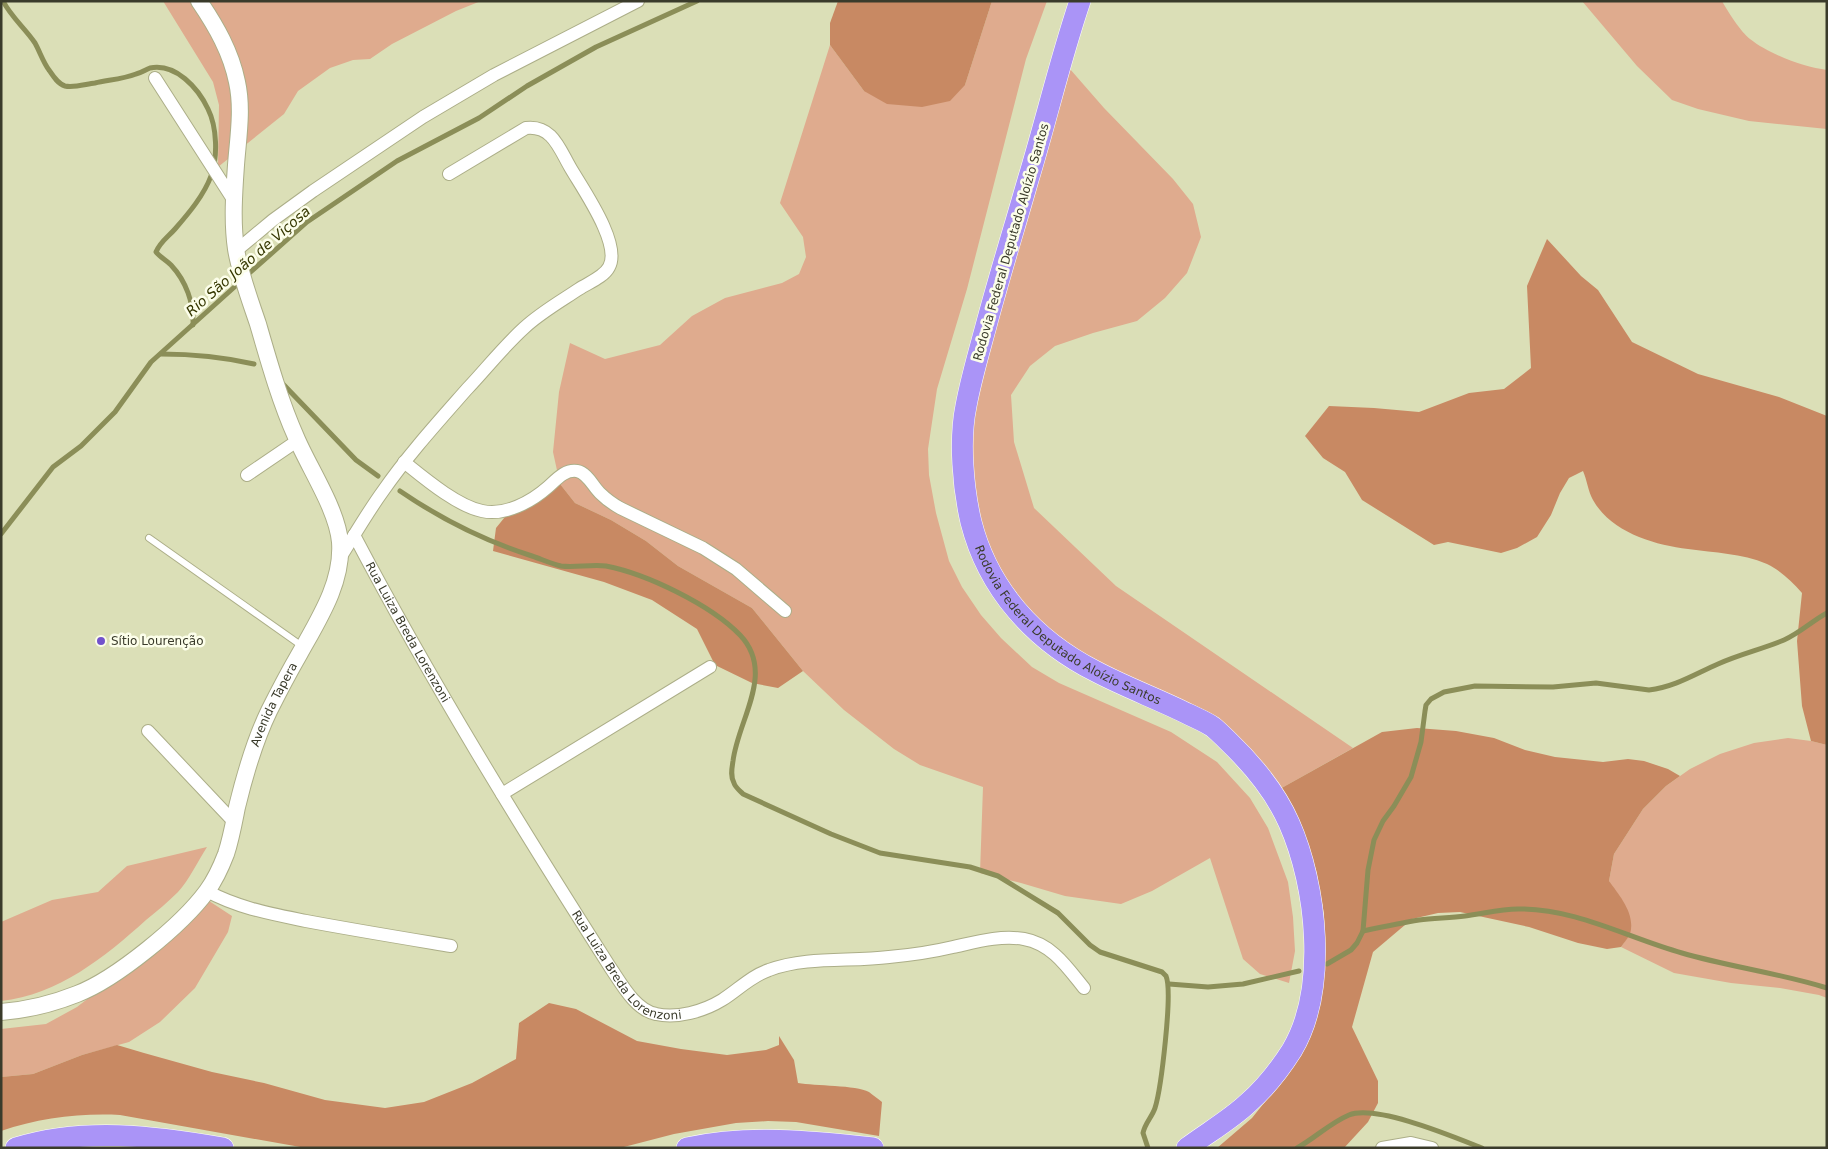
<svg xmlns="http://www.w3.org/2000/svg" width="1828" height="1149" font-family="'DejaVu Sans',sans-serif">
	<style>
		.green { fill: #dfab8e }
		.forest { fill: #c88963 }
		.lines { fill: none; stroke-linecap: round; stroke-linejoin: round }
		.stream { stroke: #8b8e58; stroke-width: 5 }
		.service-casing { stroke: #acae88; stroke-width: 8 }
		.minor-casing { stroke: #acae88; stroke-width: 14 }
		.tertiary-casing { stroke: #acae88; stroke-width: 18 }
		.trunk-casing { stroke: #fff; stroke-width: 22 }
		.service { stroke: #fff; stroke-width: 6 }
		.minor { stroke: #fff; stroke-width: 12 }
		.tertiary { stroke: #fff; stroke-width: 16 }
		.trunk { stroke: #aa94f7; stroke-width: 21 }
		.poi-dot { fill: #7252cc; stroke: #fcfeea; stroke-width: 2 }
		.labels { text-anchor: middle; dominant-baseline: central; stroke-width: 5; stroke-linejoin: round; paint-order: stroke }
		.street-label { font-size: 12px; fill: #3a3b2b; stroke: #fcfeea }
		.poi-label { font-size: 12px; fill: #3a3b2b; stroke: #fcfeea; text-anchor: start }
		.water-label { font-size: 14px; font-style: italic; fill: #353700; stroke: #fcfeea }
	</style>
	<rect width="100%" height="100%" fill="#dbdfb7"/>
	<g class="green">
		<path d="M163 1H481L456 11 392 44 370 59 353 60 330 68 298 91 284 114 218 167 219 105 213 82Z"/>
		<path d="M992 1H1047L1026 59 967 289 937 389 928 449 929 475 936 513 949 561 962 587 981 615 1001 638 1032 667 1059 683 1171 732 1217 762 1250 798 1268 828 1288 882 1293 917 1295 951 1289 983 1260 974 1243 959 1210 858 1152 891 1121 904 1065 896 1021 883 980 873 983 787 920 765 894 749 844 710 803 671 752 608 678 566 646 541 611 520 575 503 560 484 553 452 559 392 570 343 605 359 660 345 692 316 725 298 782 283 799 274 806 257 803 237 780 203 830 45 864 91 965 85Z"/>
		<path d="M1582 1H1722C1728 12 1741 32 1750 39 1769 54 1803 67 1827 70V129L1749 121 1698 109 1672 100 1637 66Z"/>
		<path d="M1056 53 1104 108 1173 179 1193 204 1201 237 1187 273 1165 298 1137 321 1093 333 1055 346 1030 366 1011 395 1014 442 1034 508 1116 586 1353 748 1278 790 1253 759 1066 655 1018 614 959 482Z"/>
		<path d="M1788 738 1811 741 1827 745V998L1819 995 1780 988 1731 983 1674 973 1621 947 1630 934 1609 881 1614 854 1643 809 1666 786 1690 769 1720 754 1754 743Z"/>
		<path d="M207 847C198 861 189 880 178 892 168 902 157 911 146 920 105 957 58 995 1 1001V922L52 900 98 892 127 866Z"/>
		<path d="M206 899 232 916 228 932 195 988 160 1022 129 1042 82 1055 33 1074 1 1077V1029L46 1024 77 1007 159 944Z"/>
	</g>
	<g class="forest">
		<path d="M838 1H992L965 85 950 101 922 107 887 104 864 91 830 45V23Z"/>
		<path d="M1547 239 1581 276 1598 290 1632 342 1698 374 1779 397 1827 416V745L1811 741 1802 706 1797 641 1802 593C1791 581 1781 571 1767 564 1741 553 1715 553 1688 549 1654 545 1611 532 1593 500 1588 491 1587 480 1583 471L1569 478 1560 493 1551 515 1537 537 1517 548 1501 553 1448 542 1434 545 1362 500 1345 472 1323 458 1305 436 1329 406 1374 408 1419 412 1469 393 1504 389 1531 368 1527 286Z"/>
		<path d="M560 484 575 503 611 520 646 541 678 566 752 608 803 671 778 688 752 683 715 665 697 629 652 600 604 582 493 551 496 528 513 507Z"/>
		<path d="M1417 728 1456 731 1494 738 1525 750 1555 757 1603 762 1628 759 1644 761 1668 769 1680 776 1666 786 1643 809 1614 854 1609 881C1619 895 1636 914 1630 934 1628 938 1624 943 1621 947L1607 949 1578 943 1529 927 1460 912 1438 913 1412 919 1373 952 1352 1027 1378 1081V1103L1368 1122 1344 1148H1217L1252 1118 1280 1083 1325 958 1324 914 1316 870 1309 849 1278 790 1382 732Z"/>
		<path d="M549 1003 576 1009 637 1041 681 1049 727 1055 766 1050 779 1045V1036L794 1060 798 1083C815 1086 856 1085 869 1092 873 1095 878 1099 882 1102L879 1136 796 1122 768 1121 736 1123 674 1134 620 1148H306L120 1115C80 1113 39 1118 1 1131V1077L33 1074 82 1055 117 1045 144 1053 212 1072 264 1083 325 1100 385 1108 424 1102 472 1083 516 1059 519 1023Z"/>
	</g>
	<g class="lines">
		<g class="stream">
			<path d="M3 1C11 17 25 28 35 43 40 52 43 62 49 70 53 76 58 84 65 86 74 88 86 84 95 83 108 80 123 79 136 74 141 73 145 70 150 68 176 63 198 88 208 109 217 127 218 157 211 176 204 195 189 213 175 229 168 237 160 242 156 252 160 257 166 260 171 265 186 281 194 303 193 325"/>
			<path d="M246 276 307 222 397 161 479 118 527 86 596 47 697 1"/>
			<path d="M161 354C193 354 223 357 254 364"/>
			<path d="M282 383 356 460 378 476"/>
			<path d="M400 491C441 519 485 541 532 556 541 559 552 564 561 566 575 568 591 564 606 566 647 574 711 605 740 635 776 673 738 719 733 761 732 768 730 776 734 783 735 787 740 791 743 794L831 834 880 853 970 867 998 876 1058 913 1090 945 1100 952 1162 972 1166 976C1173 992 1161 1089 1155 1108 1152 1117 1145 1123 1143 1133L1148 1148"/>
			<path d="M1 534 53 467 81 446 115 412 151 362 240 282"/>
			<path d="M1363 931C1382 927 1401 923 1419 920 1434 918 1450 918 1465 916 1482 914 1500 909 1518 909 1575 908 1628 938 1682 953 1730 967 1779 973 1827 988"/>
			<path d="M1327 964 1351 950 1357 943 1363 931 1368 870 1374 840 1383 821 1394 806 1411 777 1421 742 1425 711 1426 705 1431 699 1444 692 1475 686 1553 687 1596 683 1649 690C1675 687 1695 674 1718 664 1740 654 1763 649 1784 640 1800 633 1812 621 1827 613"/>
			<path d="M1169 984 1208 987 1243 984 1299 971"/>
			<path d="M1297 1148C1315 1138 1330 1123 1349 1115 1376 1104 1454 1137 1482 1148"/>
		</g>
		<defs>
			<path id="service" d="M149 538 302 646"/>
			<g id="minor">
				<path d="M155 78 234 201"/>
				<path d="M237 250 273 220 313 191 423 117 494 75 638 1"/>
				<path d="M404 462C424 478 457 506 482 511 505 516 531 502 548 487 556 480 565 469 577 471 588 473 593 487 601 494 607 500 613 504 620 508L703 548 736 569 785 611"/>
				<path d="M247 475 297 441"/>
				<path id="s1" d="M354 535C432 683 520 826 610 967 621 983 635 1010 656 1014 677 1019 704 1011 722 1000 738 990 751 976 769 970 807 956 850 962 889 957 911 955 932 952 953 947 976 942 1000 935 1024 939 1052 944 1067 967 1084 988"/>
				<path d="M340 558C354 536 367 513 383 491 408 455 438 422 467 389 486 369 503 347 524 328 540 313 561 301 579 289 588 283 604 277 609 267 622 244 582 188 570 167 559 148 552 125 526 128L449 174"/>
				<path d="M148 731 234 822"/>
				<path d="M502 794 710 667"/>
				<path d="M207 891C238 908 272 914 306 921 354 930 403 938 451 946"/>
				<path d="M1382 1148 1411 1143 1432 1148"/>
			</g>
			<g id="tertiary">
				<path id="s2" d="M1 1012C27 1010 52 1004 77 994 116 979 182 925 207 891 215 880 221 867 226 854 231 839 234 822 237 807 245 774 254 742 269 711 279 691 289 672 300 653 319 619 343 582 340 542 337 509 309 468 296 437 280 401 269 362 258 324 250 300 240 274 236 249 232 222 234 193 236 165 238 138 243 109 237 82 231 52 216 26 199 1"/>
			</g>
			<g id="trunk">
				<path id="s3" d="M1080 1C1060 60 1046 121 1028 180 1014 229 999 277 986 326 979 352 971 379 966 406 959 440 963 488 971 522 988 589 1034 640 1095 671 1125 687 1158 699 1188 714 1196 718 1206 722 1213 727 1218 731 1223 736 1228 741 1253 765 1275 791 1289 823 1317 886 1328 989 1292 1050 1280 1069 1264 1089 1248 1103 1230 1120 1207 1133 1187 1148"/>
				<path d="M16 1148C84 1127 154 1136 223 1148"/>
				<path d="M687 1148C749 1135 810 1141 873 1148"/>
			</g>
		</defs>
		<use href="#service" class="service-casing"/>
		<use href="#minor" class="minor-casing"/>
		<use href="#tertiary" class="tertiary-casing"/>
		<use href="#trunk" class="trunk-casing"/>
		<use href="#service" class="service"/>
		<use href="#minor" class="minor"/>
		<use href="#tertiary" class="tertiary"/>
		<use href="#trunk" class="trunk"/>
	</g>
	<circle class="poi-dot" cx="101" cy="641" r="5"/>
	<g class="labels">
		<g class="street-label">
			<text transform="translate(1011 242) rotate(-74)">Rodovia Federal Deputado Aloízio Santos</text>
			<text stroke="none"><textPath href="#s3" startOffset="686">Rodovia Federal Deputado Aloízio Santos</textPath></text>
			<text stroke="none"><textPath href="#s1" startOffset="111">Rua Luiza Breda Lorenzoni</textPath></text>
			<text stroke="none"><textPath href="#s2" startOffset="445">Avenida Tapera</textPath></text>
			<text stroke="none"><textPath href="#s1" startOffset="516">Rua Luiza Breda Lorenzoni</textPath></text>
		</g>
		<g class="poi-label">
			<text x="111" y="641">Sítio Lourenção</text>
		</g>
		<g class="water-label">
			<text transform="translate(248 261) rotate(-41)">Rio São João de Viçosa</text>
		</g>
	</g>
	<rect width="1828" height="1149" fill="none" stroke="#3a3b2b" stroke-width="5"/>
</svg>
